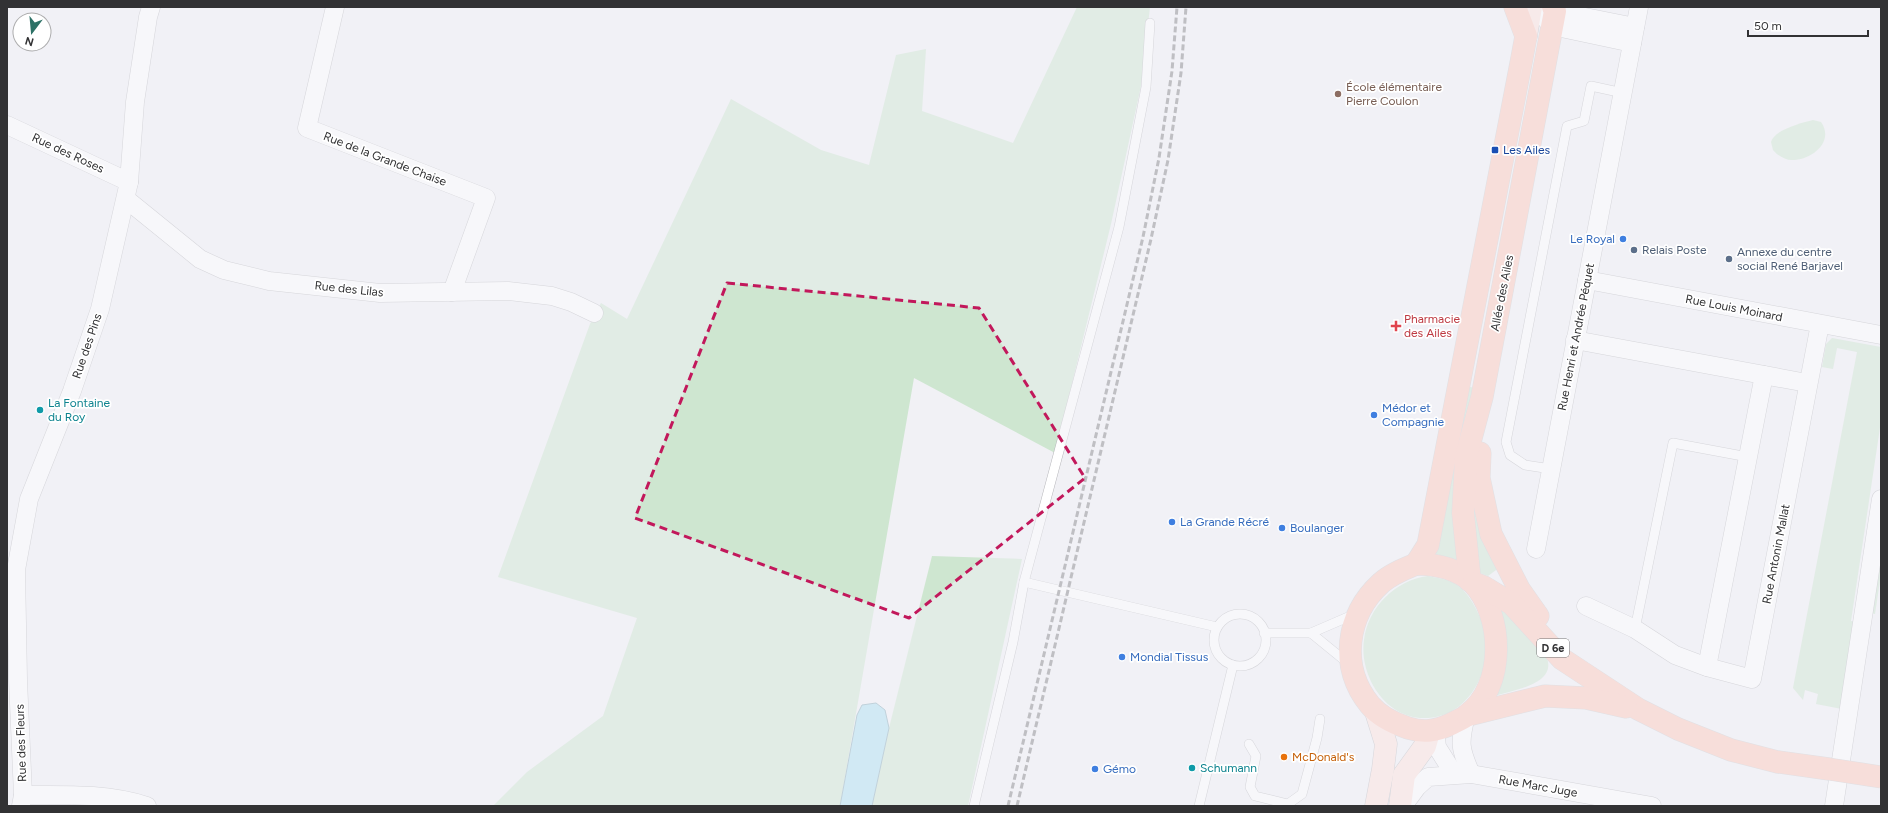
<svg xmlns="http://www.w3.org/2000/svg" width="1888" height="813" font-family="Figtree,sans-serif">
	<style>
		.green { fill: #cee6d0 }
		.water { fill: #ace0f2; stroke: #87acb9 }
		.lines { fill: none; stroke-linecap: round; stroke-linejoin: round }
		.service-casing { stroke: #b7b7bb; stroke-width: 10 }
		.minor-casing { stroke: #b7b7bb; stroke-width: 19 }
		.secondary-casing { stroke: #b7b7bb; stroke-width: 23 }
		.primary-casing { stroke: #cecece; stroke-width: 23 }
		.service { stroke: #fff; stroke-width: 9 }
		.minor { stroke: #fff; stroke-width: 18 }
		.secondary { stroke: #fee3dc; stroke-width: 22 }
		.primary { stroke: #fec7b9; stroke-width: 22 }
		.rail { stroke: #838386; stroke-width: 3; stroke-dasharray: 6 3; stroke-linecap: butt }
		.primary-bridge-casing { stroke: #cecece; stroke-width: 23; stroke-linecap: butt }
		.primary-bridge { stroke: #fec7b9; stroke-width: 22 }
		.marked { fill: none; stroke: #c2185b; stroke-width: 3; stroke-dasharray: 8 5; stroke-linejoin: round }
		.education-dot { fill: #8d6e63; stroke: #fff; stroke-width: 1.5 }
		.transit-dot { fill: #1a4fb4; stroke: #fff; stroke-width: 1.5 }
		.shop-dot { fill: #3f7fe0; stroke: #fff; stroke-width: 1.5 }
		.service-dot { fill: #5c6f8a; stroke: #fff; stroke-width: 1.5 }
		.health-dot { fill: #e0444e; stroke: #fff; stroke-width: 1.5 }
		.culture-dot { fill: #0f9aa8; stroke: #fff; stroke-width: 1.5 }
		.food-dot { fill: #e8710a; stroke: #fff; stroke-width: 1.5 }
		.labels { text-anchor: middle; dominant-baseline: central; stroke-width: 3.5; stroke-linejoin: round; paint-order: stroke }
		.shield { fill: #fff; stroke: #707071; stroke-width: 1 }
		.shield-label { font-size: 11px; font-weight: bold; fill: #323234 }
		.education-label { font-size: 12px; fill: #785e54; stroke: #fff; text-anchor: start }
		.transit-label { font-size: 12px; fill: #164399; stroke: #fff; text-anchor: start }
		.street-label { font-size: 12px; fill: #323234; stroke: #fff }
		.shop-label { font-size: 12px; fill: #366cbe; stroke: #fff; text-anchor: start }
		.service-label { font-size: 12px; fill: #4e5e75; stroke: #fff; text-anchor: start }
		.health-label { font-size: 12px; fill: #be3a42; stroke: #fff; text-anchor: start }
		.culture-label { font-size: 12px; fill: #0d838f; stroke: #fff; text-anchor: start }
		.food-label { font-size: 12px; fill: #c56008; stroke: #fff; text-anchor: start }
	</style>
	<rect width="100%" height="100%" fill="#f1f1f5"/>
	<g class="green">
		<path d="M1077 7H1150L1141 86 1111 224 1055 453 914 378 840 806H493L527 772 603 716 637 618 498 577 590 324 601 303 627 319 731 99 821 150 869 165 896 55 926 49 922 111 1013 143Z"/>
		<path d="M1813 120 1821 122C1835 142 1811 160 1792 160 1785 160 1777 155 1773 150L1771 142C1774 130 1801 123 1813 120Z"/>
		<path d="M1832 338 1881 347V421L1851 621 1856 622 1842 709 1816 704 1818 694 1805 690 1803 700 1793 688 1857 352 1837 348 1833 369 1822 367 1826 344Z"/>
		<path d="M1467 386 1474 388 1459 560 1435 554Z"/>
		<path d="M1471 505H1473L1497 565 1496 570 1488 576 1480 573Z"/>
		<path d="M1881 536V574L1875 614 1870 613Z"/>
		<path d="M932 556 1022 559 968 806H872L889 728Z"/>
		<path d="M1428 576C1437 578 1446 579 1454 583 1465 590 1472 600 1477 611 1481 619 1486 630 1487 639 1489 676 1466 718 1425 718 1386 719 1359 676 1364 640 1368 607 1396 580 1428 576Z"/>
		<path d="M1502 609 1546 656C1559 684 1513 690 1495 696 1508 664 1512 644 1499 610Z"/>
	</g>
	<path class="water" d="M876 703 885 710 889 728 872 806H840L857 715 862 705Z"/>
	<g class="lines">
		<defs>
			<g id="service">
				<path d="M1551 469 1525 465 1510 455 1506 442 1567 126 1584 121 1591 86 1623 93"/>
				<path d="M1024 582 1217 627"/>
				<circle cx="1240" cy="640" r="26"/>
				<path d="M1635 629 1673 443 1748 457"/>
				<path d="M1264 633H1311L1355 614"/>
				<path d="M1311 633 1349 664"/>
				<path d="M1249 744 1256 756 1250 787 1255 796 1288 804 1302 794 1317 738 1320 719"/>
				<path d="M974 806 1013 642 1024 582 1119 227 1146 87 1150 23"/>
				<path d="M1199 806 1233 665"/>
			</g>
			<g id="minor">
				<path d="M335 7 307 128 486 198 452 292"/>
				<path d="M1535 7 1552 26 1632 43"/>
				<path d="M1555 11 1635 27"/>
				<path d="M7 125 129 182"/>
				<path d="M126 199 200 259 224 270 269 281 380 293 508 291 552 296 571 302 594 313"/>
				<path d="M1587 280 1881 335"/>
				<path d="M1575 340 1807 383"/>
				<path d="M1536 549 1639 7"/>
				<path d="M1586 606 1635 629 1675 655 1707 667 1752 679 1820 324"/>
				<path d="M1707 667 1764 375"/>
				<path d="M1466 716C1459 743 1460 749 1471 774"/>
				<path d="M1435 730 1437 747 1454 774"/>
				<path d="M23 795C65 795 107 793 147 806"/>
				<path d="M21 806 23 795 18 680 16 570 29 499 72 391 100 309 129 182 135 102 148 17 151 7"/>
				<path d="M1403 806 1417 787 1428 777 1471 774 1652 806"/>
				<path d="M1834 806 1881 499"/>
			</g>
			<g id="secondary">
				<path d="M1526 36 1531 7"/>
				<path d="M1376 806 1383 769 1386 744 1376 712"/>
				<path d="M1400 806 1404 775 1425 746 1429 732"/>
			</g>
			<g id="primary">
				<path d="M1480 453 1479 478 1491 534 1519 589 1538 616"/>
				<path d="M1416 564 1428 545 1521 63 1526 36 1515 7"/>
				<path d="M1416 564C1435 564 1456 568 1472 582 1504 614 1506 687 1467 715 1463 719 1456 721 1451 724 1436 731 1424 733 1408 728 1393 723 1380 717 1370 705 1339 667 1346 615 1381 583 1391 574 1404 569 1416 564Z"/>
				<path d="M1470 581 1463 513 1466 457 1482 397 1555 11 1553 7"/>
				<path d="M1474 583 1484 587 1512 604 1562 659 1638 709 1678 729 1731 750 1778 762 1829 769"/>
				<path d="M1468 715 1545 696 1586 698 1626 707"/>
			</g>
		</defs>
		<use href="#service" class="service-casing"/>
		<use href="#minor" class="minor-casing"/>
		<use href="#secondary" class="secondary-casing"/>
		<use href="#primary" class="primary-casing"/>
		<use href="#service" class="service"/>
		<use href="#minor" class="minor"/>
		<use href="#secondary" class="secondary"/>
		<use href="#primary" class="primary"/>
		<g class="rail">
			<path d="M1008 806 1143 237 1159 158 1172 71 1177 7"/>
			<path d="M1017 806 1151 239 1168 160 1181 73 1186 7"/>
		</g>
		<defs>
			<path id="primary-bridge" d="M1829 769 1881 777"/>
		</defs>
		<use href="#primary-bridge" class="primary-bridge-casing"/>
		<use href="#primary-bridge" class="primary-bridge"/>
	</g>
	<path d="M0 0H1888V813H0ZM727 283 979 308 1085 478 909 618 635 518Z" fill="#f1f1f5" fill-opacity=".55" fill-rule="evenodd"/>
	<path class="marked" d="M727 283 979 308 1085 478 909 618 635 518Z"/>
	<circle class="education-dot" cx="1338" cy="94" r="4"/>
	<rect class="transit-dot" x="1491" y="146" width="8" height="8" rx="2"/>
	<g class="shop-dot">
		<circle cx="1623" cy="239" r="4"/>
		<circle cx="1374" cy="415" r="4"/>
		<circle cx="1172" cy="522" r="4"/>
		<circle cx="1282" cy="528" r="4"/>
		<circle cx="1122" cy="657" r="4"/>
		<circle cx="1095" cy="769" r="4"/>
	</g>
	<g class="service-dot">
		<circle cx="1634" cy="250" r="4"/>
		<circle cx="1729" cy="259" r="4"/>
	</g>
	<path class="health-dot" d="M1394 320h4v4h4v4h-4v4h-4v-4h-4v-4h4z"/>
	<g class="culture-dot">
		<circle cx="40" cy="410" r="4"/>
		<circle cx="1192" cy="768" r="4"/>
	</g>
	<circle class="food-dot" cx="1284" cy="757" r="4"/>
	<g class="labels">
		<rect class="shield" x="1537" y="639" width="32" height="18" rx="3"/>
		<g class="shield-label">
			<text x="1553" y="648">D 6e</text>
		</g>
		<g class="education-label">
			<text x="1346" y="87">École élémentaire<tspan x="1346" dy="14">Pierre Coulon</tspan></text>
		</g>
		<g class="transit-label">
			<text x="1503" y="150">Les Ailes</text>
		</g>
		<g class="street-label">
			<text transform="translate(68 153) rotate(25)">Rue des Roses</text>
			<text transform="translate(385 159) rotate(21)">Rue de la Grande Chaise</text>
			<text transform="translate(349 289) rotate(6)">Rue des Lilas</text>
			<text transform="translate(1502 293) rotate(-79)">Allée des Ailes</text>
			<text transform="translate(1734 308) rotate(11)">Rue Louis Moinard</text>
			<text transform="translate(1576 337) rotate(-79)">Rue Henri et Andrée Péquet</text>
			<text transform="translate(87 346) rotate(-71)">Rue des Pins</text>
			<text transform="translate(1776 554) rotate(-79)">Rue Antonin Mallat</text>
			<text transform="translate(21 743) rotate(-92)">Rue des Fleurs</text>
			<text transform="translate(1538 786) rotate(10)">Rue Marc Juge</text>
		</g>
		<g class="shop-label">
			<text x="1615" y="239" text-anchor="end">Le Royal</text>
			<text x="1382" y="408">Médor et<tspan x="1382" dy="14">Compagnie</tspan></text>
			<text x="1180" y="522">La Grande Récré</text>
			<text x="1290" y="528">Boulanger</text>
			<text x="1130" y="657">Mondial Tissus</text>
			<text x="1103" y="769">Gémo</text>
		</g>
		<g class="service-label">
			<text x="1642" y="250">Relais Poste</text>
			<text x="1737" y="252">Annexe du centre<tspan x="1737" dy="14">social René Barjavel</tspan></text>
		</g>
		<g class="health-label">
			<text x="1404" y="319">Pharmacie<tspan x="1404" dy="14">des Ailes</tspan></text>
		</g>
		<g class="culture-label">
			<text x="48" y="403">La Fontaine<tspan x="48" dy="14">du Roy</tspan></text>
			<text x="1200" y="768">Schumann</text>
		</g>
		<g class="food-label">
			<text x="1292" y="757">McDonald's</text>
		</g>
	</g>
	<rect width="1888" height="813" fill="none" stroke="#323234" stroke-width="16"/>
	<g transform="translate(32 32) rotate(196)"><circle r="19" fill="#ffffff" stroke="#adadae"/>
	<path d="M0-3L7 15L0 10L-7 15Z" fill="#2c7166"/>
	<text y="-6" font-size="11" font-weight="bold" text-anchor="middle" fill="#323234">N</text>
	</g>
	<path d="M1748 30v6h120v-6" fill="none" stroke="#323234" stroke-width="2"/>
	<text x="1754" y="30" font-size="12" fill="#323234" stroke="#ffffff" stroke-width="3" paint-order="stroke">50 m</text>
</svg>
